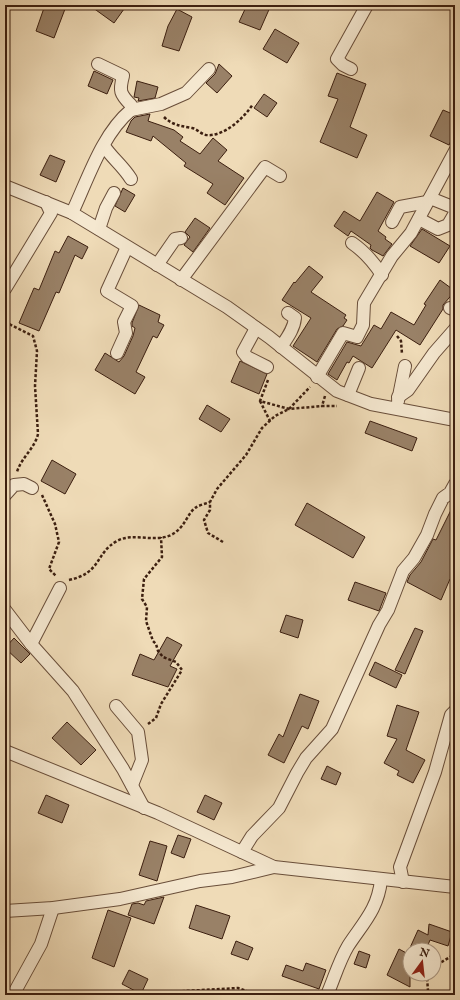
<svg xmlns="http://www.w3.org/2000/svg" width="460" height="1000" font-family="'IM FELL English',serif">
	<style>
		.building { fill: #998167; stroke: #3c1f10 }
		.lines { fill: none; stroke-linecap: round; stroke-linejoin: round }
		.street-casing { stroke: #694e3a; stroke-width: 14 }
		.path { stroke: #3c1f10; stroke-width: 2.5; stroke-dasharray: 3 2; stroke-linecap: butt }
		.street { stroke: #f5e8d0; stroke-width: 12 }
	</style>
	<rect width="100%" height="100%" fill="#efdbb7"/>
	<filter id="stains"><feTurbulence type="fractalNoise" baseFrequency=".005" numOctaves="4"/><feColorMatrix values="0 0 0 0 .2 0 0 0 0 .09 0 0 0 0 .02 0 0 0 .5 -.17"/></filter>
	<radialGradient id="worn" r=".72"><stop offset=".6" stop-color="#630" stop-opacity="0"/><stop offset="1" stop-color="#630" stop-opacity=".3"/></radialGradient>
	<g class="building">
		<path d="M45 5H54L65 9 54 38 36 31Z"/>
		<path d="M89 5H118L124 9 114 23Z"/>
		<path d="M247 5H271L260 30 239 22Z"/>
		<path d="M177 9 192 17 179 51 162 46 168 26Z"/>
		<path d="M275 29 299 43 287 63 263 49Z"/>
		<path d="M219 64 232 76 217 93 206 83 215 74Z"/>
		<path d="M94 71 113 80 107 94 88 86Z"/>
		<path d="M337 73 366 84 350 127 367 135 357 158 320 142 338 99 328 96Z"/>
		<path d="M137 81 158 87 155 98 138 101 139 98 134 97Z"/>
		<path d="M264 94 277 103 267 117 254 108Z"/>
		<path d="M443 110 455 115V133L449 145 430 136Z"/>
		<path d="M150 114 148 121 174 130 183 137 180 141 200 154 213 138 227 150 218 161 244 178 225 205 207 193 213 184 184 166 186 163 153 136 151 141 126 132 131 121 135 117Z"/>
		<path d="M50 155 65 161 56 182 40 175Z"/>
		<path d="M123 188 135 195 125 212 115 206Z"/>
		<path d="M377 192 394 202 378 231 386 237 385 239 392 244 383 256 372 250 370 248 371 245 351 231 348 236 334 226 344 211 360 221Z"/>
		<path d="M195 218 210 228 193 252 184 245 190 237 185 232Z"/>
		<path d="M422 229 450 246 439 263 410 246Z"/>
		<path d="M68 236 88 247 82 259 75 255 59 293 56 292 39 331 19 323 34 288 39 290 55 251 59 253Z"/>
		<path d="M309 266 323 277 311 292 346 315 344 318 347 320 343 326 337 329 317 362 293 346 311 318 282 300 294 282 295 283Z"/>
		<path d="M440 280 455 291 443 305V309L420 345 396 330 372 368 353 356 349 363 347 362 337 380 328 374 347 342 361 346 374 325 381 329 391 312 414 325 426 305 424 304Z"/>
		<path d="M139 305 160 315 158 322 164 325 157 338 153 336 136 372 145 377 135 394 95 370 105 353 119 362 124 356 133 336 135 328 132 326V323Z"/>
		<path d="M240 361 267 374 259 394 231 382Z"/>
		<path d="M207 405 230 419 221 432 199 419Z"/>
		<path d="M370 421 417 438 412 451 365 433Z"/>
		<path d="M52 460 76 474 65 494 41 481Z"/>
		<path d="M455 502V581L450 579 441 600 407 582 410 575 421 562 433 539 436 540Z"/>
		<path d="M307 503 365 537 353 558 295 525Z"/>
		<path d="M355 582 386 593 379 611 348 600Z"/>
		<path d="M286 615 303 620 298 638 280 632Z"/>
		<path d="M415 628 423 631 405 674 395 670Z"/>
		<path d="M167 637 182 645 170 666 177 669 168 687 132 675 140 654 154 660Z"/>
		<path d="M14 638 30 654 21 663 5 648Z"/>
		<path d="M375 662 402 675 396 688 369 675Z"/>
		<path d="M300 694 319 701 308 729 302 726 284 763 268 755 279 734 283 737Z"/>
		<path d="M397 705 419 712 406 750 425 760 413 783 397 775 399 771 384 763 397 739 387 736Z"/>
		<path d="M67 722 96 750 81 765 52 738Z"/>
		<path d="M327 766 341 773 336 785 321 779Z"/>
		<path d="M46 795 69 805 62 823 38 813Z"/>
		<path d="M205 795 222 803 214 820 197 812Z"/>
		<path d="M178 835 191 839 184 858 171 853Z"/>
		<path d="M150 841 167 846 157 881 139 875Z"/>
		<path d="M164 897 154 924 128 915 132 904 138 903 144 905 146 901Z"/>
		<path d="M196 905 230 916 222 939 189 928Z"/>
		<path d="M108 910 131 918 114 967 92 958Z"/>
		<path d="M429 924 452 932 448 946 430 940 426 950H409L418 930 428 935Z"/>
		<path d="M236 941 253 948 248 960 231 954Z"/>
		<path d="M399 949 410 955V987L387 975Z"/>
		<path d="M359 951 370 955 366 968 354 964Z"/>
		<path d="M306 963 326 970 319 989 282 976 286 965 303 971Z"/>
		<path d="M129 970 148 979 141 994 122 984Z"/>
	</g>
	<g class="lines">
		<defs>
			<g id="street">
				<path d="M351 69 343 65 337 59 367 5"/>
				<path d="M131 110 161 104 186 93 209 69"/>
				<path d="M104 146C112 158 123 166 131 179"/>
				<path d="M5 186 72 213 227 307 269 337 337 391 371 404 455 420"/>
				<path d="M430 198 455 208"/>
				<path d="M72 213C88 179 102 134 131 110V105C120 94 119 91 123 76L98 64"/>
				<path d="M419 219 438 229 448 225 455 213"/>
				<path d="M392 222 400 207 427 202"/>
				<path d="M99 229 106 208 114 193"/>
				<path d="M352 243C365 252 373 261 382 275"/>
				<path d="M157 265 175 239 181 238"/>
				<path d="M181 280 265 167 280 176"/>
				<path d="M5 289 51 213 46 202"/>
				<path d="M450 308 455 310"/>
				<path d="M256 328 243 352 247 357 267 367"/>
				<path d="M281 347C287 338 294 329 295 318L288 313"/>
				<path d="M117 353 126 333 124 322 132 306 107 291 127 247"/>
				<path d="M317 377 343 333 357 337 363 325 364 303 392 256 411 233 455 151"/>
				<path d="M348 395 359 368"/>
				<path d="M398 397 408 390 434 353 455 329"/>
				<path d="M398 401 405 366"/>
				<path d="M5 495 14 485 24 484 32 488"/>
				<path d="M5 610 31 644 73 691 123 769 144 808"/>
				<path d="M31 644 60 588"/>
				<path d="M116 706 138 732 142 760 132 785"/>
				<path d="M5 751 158 813 274 867 455 887"/>
				<path d="M242 852 252 836 279 808 297 773 306 758 332 729 379 625 388 610 403 571 414 558 427 535 435 514 443 498 450 493 455 484"/>
				<path d="M403 882 400 867 435 772 451 715 455 711"/>
				<path d="M5 911 53 908 120 899 200 881 232 877 274 867"/>
				<path d="M13 995 41 944 53 908"/>
				<path d="M327 995C334 979 339 961 348 946 363 923 378 909 381 880"/>
			</g>
		</defs>
		<use href="#street" class="street-casing"/>
		<g class="path">
			<path d="M164 117C172 125 181 126 192 128 197 129 201 134 206 135 224 137 244 118 253 104"/>
			<path d="M5 322 33 336 37 351 35 386 38 434C35 448 21 458 17 472"/>
			<path d="M397 336 401 341 402 354"/>
			<path d="M268 380 260 401 289 409 322 406"/>
			<path d="M325 396 322 406H337"/>
			<path d="M260 401 270 421"/>
			<path d="M42 495 55 524 59 542 49 569 56 576"/>
			<path d="M223 542 208 533 204 520 210 510V502L217 489 246 455 262 428 275 416 289 409 310 387"/>
			<path d="M69 580C102 573 95 553 117 541 133 532 154 543 171 535 185 528 187 514 195 508 199 505 205 504 210 502"/>
			<path d="M148 724 156 718 161 704 182 670 176 662 163 657 158 651 156 644 153 641 146 621 147 607 142 599 144 579 162 557 161 537"/>
			<path d="M434 969 440 963 455 954"/>
			<path d="M429 974 427 977 428 991 436 995"/>
			<path d="M163 995 166 992 238 988 257 995"/>
		</g>
		<use href="#street" class="street"/>
	</g>
	<rect width="460" height="1000" fill="none" stroke="#efdbb7" stroke-width="20"/>
	<rect x="6" y="6" width="448" height="988" fill="none" stroke="#3c1f10" stroke-width="2"/>
	<rect x="10" y="10" width="440" height="980" fill="none" stroke="#3c1f10"/>
	<g transform="translate(422 962) rotate(15)"><circle r="19" fill="#f5e8d0" stroke="#ab9883"/>
	<path d="M0-3L7 15L0 10L-7 15Z" fill="#8f2418"/>
	<text y="-6" font-size="11" font-weight="bold" text-anchor="middle" fill="#3c1f10">N</text>
	</g>
	<rect width="100%" height="100%" filter="url(#stains)"/>
	<rect width="100%" height="100%" fill="url(#worn)"/>
</svg>
